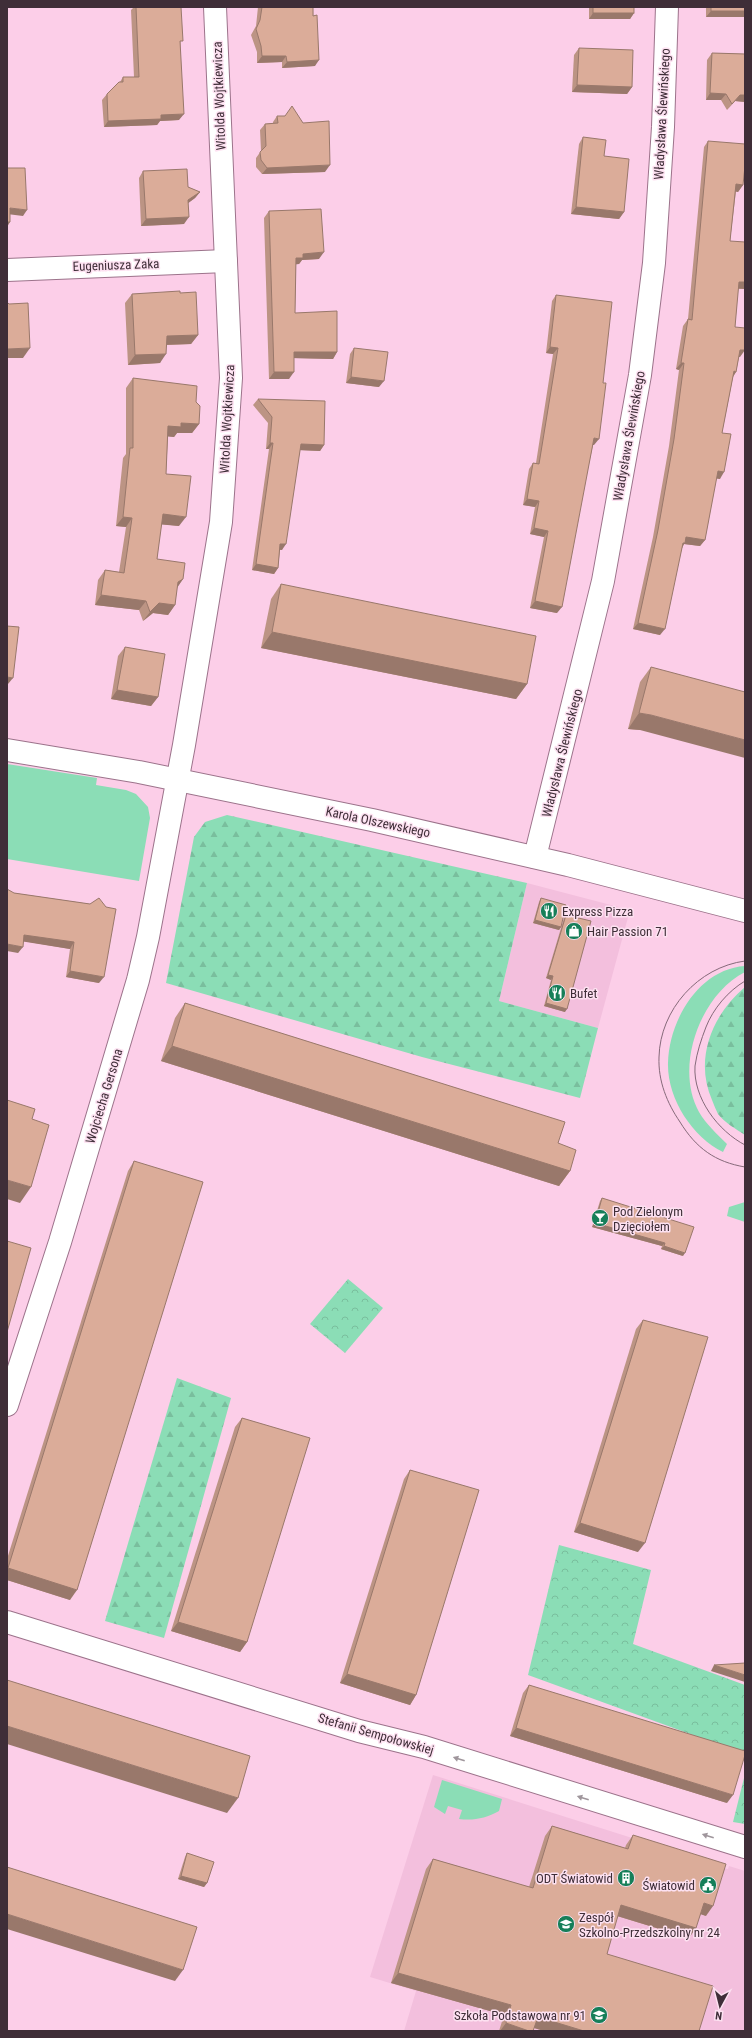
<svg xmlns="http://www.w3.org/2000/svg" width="752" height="2038" font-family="'Roboto Condensed',sans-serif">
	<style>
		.built { fill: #f3bfdd }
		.grass { fill: #8bddb6 }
		.forest { fill: url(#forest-firs) }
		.park { fill: url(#park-crowns) }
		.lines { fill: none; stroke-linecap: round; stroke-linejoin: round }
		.street-casing { stroke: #9c738b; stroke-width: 24 }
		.secondary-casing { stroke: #9c738b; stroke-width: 24 }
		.street { stroke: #fff; stroke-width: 22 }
		.secondary { stroke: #fff; stroke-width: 22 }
		.tram { stroke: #866a7a; stroke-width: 1 }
		.wall { fill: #bc9484 }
		.shaded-wall { fill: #99786b }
		.building { fill: #dbac99; stroke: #99786b }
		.oneway { fill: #9f969c }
		.labels { text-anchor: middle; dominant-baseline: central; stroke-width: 3; stroke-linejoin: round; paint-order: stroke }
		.street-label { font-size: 13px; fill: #3f2e38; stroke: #fde1f1 }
		.poi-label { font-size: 13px; fill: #3f2e38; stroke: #fde1f1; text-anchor: start }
	</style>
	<defs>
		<pattern id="forest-firs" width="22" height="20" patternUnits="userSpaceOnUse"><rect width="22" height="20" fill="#8bddb6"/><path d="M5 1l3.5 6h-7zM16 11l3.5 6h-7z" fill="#79be9d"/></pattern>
		<pattern id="park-crowns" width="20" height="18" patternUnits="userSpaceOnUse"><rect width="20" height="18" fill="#8bddb6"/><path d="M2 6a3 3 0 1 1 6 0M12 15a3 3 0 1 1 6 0" fill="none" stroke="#79be9d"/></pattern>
	</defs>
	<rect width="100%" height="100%" fill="#fccee8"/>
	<g class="built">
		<path d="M527 883 630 910 598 1028 499 1001Z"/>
		<path d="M433 1775 667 1849 715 1866 728 1869 729 1866 745 1871V2031H404L416 1991 370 1977Z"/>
	</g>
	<g class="grass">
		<path d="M7 764 97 778 96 785 126 790 136 794 148 807 150 818 139 881 7 859Z"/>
		<path d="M745 966V972C700 995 674 1067 699 1112 706 1124 717 1134 727 1144L723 1152C692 1137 667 1098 668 1063 669 1020 699 969 745 966Z"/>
		<path d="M745 1202V1222L727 1216 729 1207Z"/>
		<path d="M442 1780 502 1799 499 1811C486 1818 474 1821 459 1819L462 1810 448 1806 445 1814 434 1807Z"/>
	</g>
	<g class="forest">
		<path d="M227 815 527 883 499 1001 598 1028 580 1098 422 1057 166 983 194 837 205 822Z"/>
		<path d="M745 987V1135C736 1129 725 1123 718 1114 716 1110 714 1105 712 1100 694 1059 712 1015 745 987Z"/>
		<path d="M177 1378 231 1398 164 1638 105 1621Z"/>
	</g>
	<g class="park">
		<path d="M348 1279 383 1308 345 1353 310 1324Z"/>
		<path d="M559 1545 651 1570 633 1644 745 1685V1754L528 1675Z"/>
		<path d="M745 1774V1824L733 1822Z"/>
	</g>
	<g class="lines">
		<defs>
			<g id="street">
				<path d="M7 270 226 261"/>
				<path d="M535 857 603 581 640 375 654 263 663 127 667 7"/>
				<path d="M7 1405 60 1242 138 980 148 937 184 745 221 522 231 378 215 7"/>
				<path d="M7 1622 359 1731 424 1747 745 1847"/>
			</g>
			<path id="secondary" d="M7 750 139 772 372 820 568 865 745 911"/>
		</defs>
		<use href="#street" class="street-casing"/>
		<use href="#secondary" class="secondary-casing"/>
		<use href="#street" class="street"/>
		<use href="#secondary" class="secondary"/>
		<g class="tram">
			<path d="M745 961C698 967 660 1010 659 1057 658 1081 667 1103 680 1122 696 1148 715 1162 745 1167"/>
			<path d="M745 981C728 991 713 1009 706 1027 701 1040 697 1052 695 1066 693 1098 718 1131 745 1145"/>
		</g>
	</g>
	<g class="wall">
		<path d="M134 7H181L179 120 160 121 157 125 104 127 102 100 107 94 120 82 123 77H134L131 10Z"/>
		<path d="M258 7H313L315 66 282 68V62L257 63V52L251 35 256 26Z"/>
		<path d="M589 7H634V13L630 19H589Z"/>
		<path d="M706 7H745L706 17Z"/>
		<path d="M579 48 632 87 627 94 572 92 574 55Z"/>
		<path d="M712 53 745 54V102L735 101 727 110 721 100H706L707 60Z"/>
		<path d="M277 116 325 172 262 174 256 167V158L261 151 260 130 265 124 273 123V122Z"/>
		<path d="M583 137 604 156 624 212 619 219 571 214 579 144Z"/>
		<path d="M708 141 743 185 738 192 736 191 730 241 745 289H738L735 327 740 357H739L736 372 733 377 722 433 720 479 716 478 705 540 700 546 684 544 682 548 660 635 633 629 653 537 669 446 679 370 676 369 683 326 688 319 704 147Z"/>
		<path d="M143 171 188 187 200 192 195 198 188 203 184 224 141 226 139 178Z"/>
		<path d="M269 211 319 259 302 260 299 264H296L295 313 337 352 333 359 294 358 289 379H269L264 218Z"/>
		<path d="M180 293 198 335 191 344 167 345 160 363 128 365 125 303 132 294Z"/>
		<path d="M556 295 594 445H593L557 613 530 608 544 537 530 534 535 507 523 505 529 469 533 463H536L553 354 546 353 552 301Z"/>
		<path d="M354 348 379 387 346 383 350 354Z"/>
		<path d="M133 378 196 402 199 424 192 433H177L174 437 168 436 166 474 179 526 161 524 157 559 183 579 177 587 175 605 168 615 153 613 143 621 139 610 95 605 98 580 105 570 119 572 126 527 116 526 123 458 126 454V388Z"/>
		<path d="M258 399 324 445 320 451 300 450 282 550H280L278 568 274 574 252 570 269 449H266L268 423 253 405Z"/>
		<path d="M281 584 527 684 516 699 261 648 271 599Z"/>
		<path d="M125 647 158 697 151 706 111 699 118 656Z"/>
		<path d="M651 667 640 730 628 729 640 682Z"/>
		<path d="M14 893 90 904 99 983 66 977 70 949 23 941 18 953Z"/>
		<path d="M541 898 561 927 559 930 533 923 539 902Z"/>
		<path d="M566 915 565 1012 544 1006 551 980 546 978 564 918Z"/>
		<path d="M185 1003 558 1143 570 1171 559 1186 161 1061 175 1018Z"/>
		<path d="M134 1161 70 1600 7 1580V1559L128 1171Z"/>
		<path d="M602 1198 683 1256 661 1249 662 1246 592 1227 600 1201Z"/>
		<path d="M643 1320 638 1552 574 1532 636 1329Z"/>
		<path d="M242 1418 247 1642 240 1652 171 1631 235 1427Z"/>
		<path d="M410 1470 416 1695 410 1705 340 1683 404 1479Z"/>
		<path d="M529 1685 727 1803 510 1736 523 1693Z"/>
		<path d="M552 1826 625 1848 626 1845 633 1835 706 1916 701 1914 689 1938 617 1916 607 1954 699 2031H544L534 2028 533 2031H499L504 2015 391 1983 426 1869 433 1859 529 1887 545 1836Z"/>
		<path d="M187 1853 207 1883 204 1887 178 1879 185 1857Z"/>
	</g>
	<g class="shaded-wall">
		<path d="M711 11H745V17H706Z"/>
		<path d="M593 13H634L630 19H589Z"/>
		<path d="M262 56H286L282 62 257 63Z"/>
		<path d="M319 60 315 66 282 68 287 62Z"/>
		<path d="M577 85 632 87 627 94 572 92Z"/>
		<path d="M710 93 726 94 721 100H706Z"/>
		<path d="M740 95H745V102L735 101 727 110 732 104Z"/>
		<path d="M184 114 179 120 160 121 157 125 104 127 108 121 161 115Z"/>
		<path d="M330 165 325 172 262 174 267 168Z"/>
		<path d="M736 184 743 185 738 192 732 191Z"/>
		<path d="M200 192 195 198 183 207 188 200Z"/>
		<path d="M576 207 624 212 619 219 571 214Z"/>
		<path d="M10 208 27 210 23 216 7 214Z"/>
		<path d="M189 217 184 224 141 226 146 219Z"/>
		<path d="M7 222H10L7 227Z"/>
		<path d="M324 252 319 259 302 260 299 264 291 265 296 258 303 254Z"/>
		<path d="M739 282H745V289L734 288Z"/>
		<path d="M198 335 191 344 160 345 167 336Z"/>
		<path d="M550 347 558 348 553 354 546 353Z"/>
		<path d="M30 348 23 358H7V349Z"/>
		<path d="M740 350H745L740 357 735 356Z"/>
		<path d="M294 352H337L333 359 290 358Z"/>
		<path d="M166 354 160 363 128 365 135 355Z"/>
		<path d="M681 363H684L679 370 676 369Z"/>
		<path d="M734 371 736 372 732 378Z"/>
		<path d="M274 372H294L289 379H269Z"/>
		<path d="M351 377 384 381 379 387 346 383Z"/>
		<path d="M181 423 199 424 192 433H177L174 437 162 436 168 426Z"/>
		<path d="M594 438 599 439 594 445H590Z"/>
		<path d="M270 443H273L269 449H266Z"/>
		<path d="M301 444 324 445 320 451 297 450Z"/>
		<path d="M718 471 724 472 720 479 713 478Z"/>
		<path d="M527 499 539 501 535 507 523 505Z"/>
		<path d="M163 514 186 517 179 526 156 524Z"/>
		<path d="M123 517 132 518 126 527 116 526Z"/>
		<path d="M534 528 548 531 544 537 530 534Z"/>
		<path d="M686 537 705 540 700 546 684 544 681 550 678 549Z"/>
		<path d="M280 544H286L282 550 276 549Z"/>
		<path d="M256 564 278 568 274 574 252 570Z"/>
		<path d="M183 579 177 588 178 582Z"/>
		<path d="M101 595 146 601 139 610 95 605Z"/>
		<path d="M535 601 562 607 557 613 530 608Z"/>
		<path d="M159 603 175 605 168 615 153 613 143 621 150 612Z"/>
		<path d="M638 623 665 629 660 635 633 629Z"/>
		<path d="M272 632 527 684 516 699 261 648Z"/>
		<path d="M7 677 13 678 8 684H7Z"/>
		<path d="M117 690 158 697 151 706 111 699Z"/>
		<path d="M639 713 651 715 745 740V758L640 730 628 729Z"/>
		<path d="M535 920 561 927 559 930 533 923Z"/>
		<path d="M24 935 74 942 70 949 20 941Z"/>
		<path d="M7 944 23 947 18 953 7 951Z"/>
		<path d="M70 971 104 977 99 983 66 977Z"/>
		<path d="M548 975 553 976 551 980 546 978Z"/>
		<path d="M546 1003 567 1009 565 1012 544 1006Z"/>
		<path d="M172 1046 570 1171 559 1186 161 1061Z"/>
		<path d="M7 1180 31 1187 20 1203 7 1199Z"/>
		<path d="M595 1223 665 1243 662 1246 592 1227Z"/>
		<path d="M664 1246 685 1253 683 1256 661 1249Z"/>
		<path d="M580 1523 645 1543 638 1552 574 1532Z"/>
		<path d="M8 1568 77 1590 70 1600 7 1580V1570Z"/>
		<path d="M178 1622 247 1642 240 1652 171 1631Z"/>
		<path d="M714 1665 745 1675V1682L711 1671Z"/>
		<path d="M347 1674 416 1695 410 1705 340 1683Z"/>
		<path d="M7 1726 238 1798 227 1813 7 1744Z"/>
		<path d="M516 1728 733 1795 727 1803 510 1736Z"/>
		<path d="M181 1876 207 1883 204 1887 178 1879Z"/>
		<path d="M704 1903 713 1906 706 1916 697 1913Z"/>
		<path d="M621 1905 696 1928 689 1938 614 1915Z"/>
		<path d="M7 1914 183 1970 175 1981 7 1929Z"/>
		<path d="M398 1973 511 2005 504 2015 391 1983Z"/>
		<path d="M538 2017 584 2031H544L531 2027Z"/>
		<path d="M506 2023 529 2031H500Z"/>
	</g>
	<g class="building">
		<path d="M136 7H181L183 41H180L184 114 161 115V119L108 121 107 94 119 82H123V77H139Z"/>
		<path d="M262 7H313V16L317 15 319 60 287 62 286 56H262L261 46 256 29 260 20Z"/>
		<rect x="593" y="7" width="41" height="6"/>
		<rect x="711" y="7" width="34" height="4"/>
		<path d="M579 48 633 50 632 87 577 85Z"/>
		<path d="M712 53 745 54V95H740L732 104 726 94 710 93Z"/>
		<path d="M292 106 303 123 329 121 330 165 267 168 261 160 260 152 266 146 265 124 278 123 277 116H285Z"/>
		<path d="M583 137 606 140 604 156 629 159 624 212 576 207Z"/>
		<path d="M708 141 745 144V166L743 185 736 184 730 241 745 242V282H739L735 327 745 328V350H740L736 372 734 371 722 433 731 434 724 472 718 471 705 540 686 537 685 543H683L665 629 638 623 658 530 674 439 684 363H681L688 319 692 320Z"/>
		<path d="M7 168H25L27 210 10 208V222H7Z"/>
		<path d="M187 169 188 187 200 192 188 200 189 217 146 219 143 171Z"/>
		<path d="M321 209 324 252 303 254V258H296L295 313 337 311V352H294V372H274L269 211Z"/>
		<path d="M180 291V293L196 292 198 335 167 336 166 354 135 355 132 294Z"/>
		<path d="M556 295 612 302 603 383H606L599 439 594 438 562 607 535 601 548 531 534 528 539 501 527 499 533 463 539 464 558 348 550 347Z"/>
		<path d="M7 302 9 304 28 303 30 348 7 349Z"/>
		<path d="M354 348 388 352 384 381 351 377Z"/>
		<path d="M133 378 197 386 196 402 200 406 199 424 181 423V427L168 426 166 474 191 476 186 517 163 514 157 559 185 563 183 579 178 582 175 605 159 603 150 612 146 601 101 595 105 570 124 573 132 518 123 517 130 448H133Z"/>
		<path d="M258 399 325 401 324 445 301 444 286 544H280L278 568 256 564 273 443H270L272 417Z"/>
		<path d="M281 584 536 636 527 684 272 632Z"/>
		<path d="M7 626 19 627 13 678 7 677Z"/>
		<path d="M125 647 165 654 158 697 117 690Z"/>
		<path d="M651 667 745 692V740L651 715 639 713Z"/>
		<path d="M7 889 14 893 90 904 99 898 106 907 116 909 104 977 70 971 74 942 24 935 23 947 7 944Z"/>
		<path d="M541 898 566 905 561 927 535 920Z"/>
		<path d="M566 915 591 921 567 1009 546 1003 553 976 548 975Z"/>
		<path d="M185 1003 565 1122 558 1143 576 1150 570 1171 172 1046Z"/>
		<path d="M7 1100 35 1109 32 1119 49 1125 31 1187 7 1180Z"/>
		<path d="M134 1161 203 1182 77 1590 8 1568Z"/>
		<path d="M602 1198 694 1227 685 1253 664 1246 665 1243 595 1223Z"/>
		<path d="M7 1241 31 1248 7 1332Z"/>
		<path d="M643 1320 708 1337 645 1543 580 1523Z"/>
		<path d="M242 1418 310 1438 247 1642 178 1622Z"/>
		<path d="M410 1470 479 1490 416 1695 347 1674Z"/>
		<path d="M745 1663V1675L714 1665Z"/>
		<path d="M7 1680 250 1756 238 1798 7 1726Z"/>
		<path d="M529 1685 745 1751V1755L733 1795 516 1728Z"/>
		<path d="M552 1826 628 1849 633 1835 726 1864 713 1906 704 1903 696 1928 621 1905 607 1954 713 1986 699 2031H584L538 2017 533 2031H529L506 2023 511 2005 398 1973 433 1859 533 1888Z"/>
		<path d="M187 1853 214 1862 207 1883 181 1876Z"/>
		<path d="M7 1867 197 1927 183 1970 7 1914Z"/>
	</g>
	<defs><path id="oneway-solid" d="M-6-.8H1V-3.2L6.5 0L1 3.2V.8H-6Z"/></defs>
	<g class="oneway">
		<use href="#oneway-solid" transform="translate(459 1759) rotate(-162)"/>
		<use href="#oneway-solid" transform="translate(583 1798) rotate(-163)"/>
		<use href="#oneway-solid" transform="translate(708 1836) rotate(-163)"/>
	</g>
	<defs>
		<symbol id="restaurant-disc" viewBox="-11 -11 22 22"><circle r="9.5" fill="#167f59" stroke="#fde1f1"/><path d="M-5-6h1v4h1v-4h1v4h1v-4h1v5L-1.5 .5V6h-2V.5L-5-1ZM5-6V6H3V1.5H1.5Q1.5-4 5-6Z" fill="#fff"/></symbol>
		<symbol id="shop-disc" viewBox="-11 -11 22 22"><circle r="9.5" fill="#167f59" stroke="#fde1f1"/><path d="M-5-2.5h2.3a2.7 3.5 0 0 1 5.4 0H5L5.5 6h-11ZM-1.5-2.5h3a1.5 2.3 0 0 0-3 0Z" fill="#fff"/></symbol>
		<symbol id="bar-disc" viewBox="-11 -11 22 22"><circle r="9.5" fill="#167f59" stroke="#fde1f1"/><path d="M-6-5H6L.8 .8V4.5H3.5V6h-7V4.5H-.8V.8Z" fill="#fff"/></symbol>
		<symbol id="building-disc" viewBox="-11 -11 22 22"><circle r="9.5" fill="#167f59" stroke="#fde1f1"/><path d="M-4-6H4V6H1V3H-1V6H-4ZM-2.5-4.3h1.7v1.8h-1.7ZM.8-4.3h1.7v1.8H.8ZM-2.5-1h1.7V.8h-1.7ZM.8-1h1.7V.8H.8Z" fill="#fff"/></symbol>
		<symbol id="civic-disc" viewBox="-11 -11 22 22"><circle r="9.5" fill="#167f59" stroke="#fde1f1"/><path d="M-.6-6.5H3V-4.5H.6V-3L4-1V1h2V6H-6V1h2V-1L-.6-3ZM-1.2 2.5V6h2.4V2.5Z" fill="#fff"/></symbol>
		<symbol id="school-disc" viewBox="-11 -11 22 22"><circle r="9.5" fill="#167f59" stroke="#fde1f1"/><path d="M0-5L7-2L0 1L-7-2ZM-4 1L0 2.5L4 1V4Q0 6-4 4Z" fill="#fff"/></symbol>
	</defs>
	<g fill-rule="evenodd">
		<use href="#restaurant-disc" x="539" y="901" width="20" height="20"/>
		<use href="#shop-disc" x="564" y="921" width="20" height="20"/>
		<use href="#restaurant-disc" x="547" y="983" width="20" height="20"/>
		<use href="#bar-disc" x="590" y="1208" width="20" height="20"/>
		<use href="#building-disc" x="616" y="1868" width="20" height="20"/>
		<use href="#civic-disc" x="698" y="1875" width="20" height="20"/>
		<use href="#school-disc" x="556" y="1914" width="20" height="20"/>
		<use href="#school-disc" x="589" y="2005" width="20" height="20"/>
	</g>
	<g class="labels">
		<g class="street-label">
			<text transform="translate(219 96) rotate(-92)">Witolda Wojtkiewicza</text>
			<text transform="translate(662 114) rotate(-87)">Władysława Ślewińskiego</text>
			<text transform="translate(116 265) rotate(-2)">Eugeniusza Zaka</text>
			<text transform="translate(227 419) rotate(-87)">Witolda Wojtkiewicza</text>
			<text transform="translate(629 436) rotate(-80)">Władysława Ślewińskiego</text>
			<text transform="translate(562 753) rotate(-76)">Władysława Ślewińskiego</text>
			<text transform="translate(378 822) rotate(12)">Karola Olszewskiego</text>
			<text transform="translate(104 1096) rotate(-73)">Wojciecha Gersona</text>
			<text transform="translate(376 1734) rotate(16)">Stefanii Sempołowskiej</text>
		</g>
		<g class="poi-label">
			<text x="562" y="911">Express Pizza</text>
			<text x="587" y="931">Hair Passion 71</text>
			<text x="570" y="993">Bufet</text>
			<text x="613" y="1211">Pod Zielonym<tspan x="613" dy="15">Dzięciołem</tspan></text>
			<text x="613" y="1878" text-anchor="end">ODT Światowid</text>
			<text x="695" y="1885" text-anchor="end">Światowid</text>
			<text x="579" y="1917">Zespół<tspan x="579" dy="15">Szkolno-Przedszkolny nr 24</tspan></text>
			<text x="586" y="2015" text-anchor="end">Szkoła Podstawowa nr 91</text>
		</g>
	</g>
	<rect width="752" height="2038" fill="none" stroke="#3f2e38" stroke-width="16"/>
	<g transform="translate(720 2006) rotate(187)" stroke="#fde1f1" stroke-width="3" paint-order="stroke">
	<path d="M0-3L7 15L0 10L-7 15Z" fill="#3f2e38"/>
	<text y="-6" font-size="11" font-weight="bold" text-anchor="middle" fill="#3f2e38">N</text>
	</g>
</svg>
